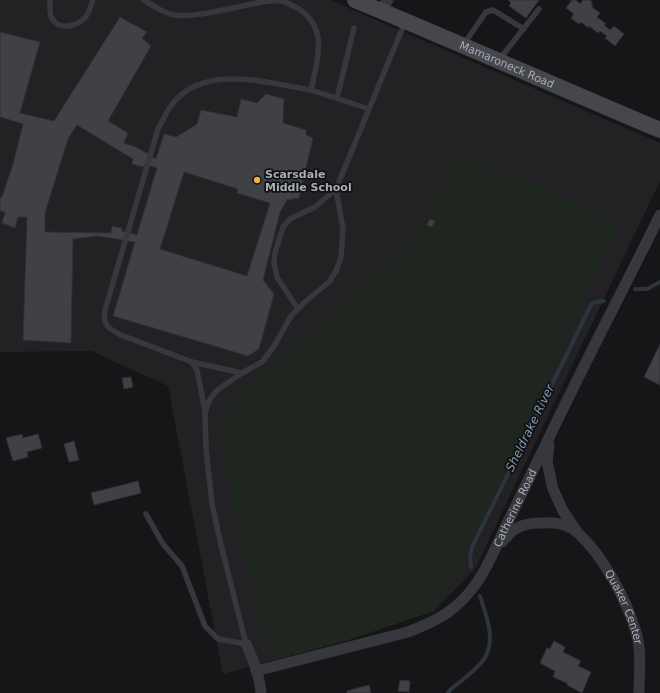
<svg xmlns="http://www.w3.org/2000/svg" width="660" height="693" font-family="'DejaVu Sans',sans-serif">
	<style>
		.built { fill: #222225 }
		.green { fill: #1e261f }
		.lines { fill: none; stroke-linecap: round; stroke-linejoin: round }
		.stream { stroke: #2c353c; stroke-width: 4 }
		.building { fill: #404145; stroke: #303034; fill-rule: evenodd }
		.lane { stroke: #37383d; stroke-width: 5.5 }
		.street { stroke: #37383d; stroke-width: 11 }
		.secondary { stroke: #45474d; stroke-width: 16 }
		.poi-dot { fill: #f2b134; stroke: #111113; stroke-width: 1.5 }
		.labels { text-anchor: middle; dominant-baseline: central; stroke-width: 3.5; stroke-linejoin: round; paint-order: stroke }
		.street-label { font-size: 11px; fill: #a8adb8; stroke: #111113 }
		.poi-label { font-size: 11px; font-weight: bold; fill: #a8adb8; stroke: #111113; text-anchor: start }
		.water-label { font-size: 12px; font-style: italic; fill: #7f9bb3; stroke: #111113 }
	</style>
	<rect width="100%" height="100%" fill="#161618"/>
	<path class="built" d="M0 0H330L660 143V181L475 569 434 611 348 640 223 674 168 386 91 351 0 352Z"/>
	<path class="green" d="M455 150 620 221 451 585 434 611 348 640 294 655 265 650 234 510 222 438 232 393 271 367 404 251 429 217Z"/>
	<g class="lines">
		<g class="stream">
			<path d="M635 289H647L660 282"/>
			<path d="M471 567 470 557 472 547 588 311 592 303 604 301"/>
			<path d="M448 693 451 689C462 680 484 665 488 651 494 634 485 612 480 596"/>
		</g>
	</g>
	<g class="building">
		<path d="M508 0H539L526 18 509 6 511 3Z"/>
		<path d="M572 0H576L580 4 583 0H590L592 2V7L600 13 597 17 606 24 604 25 610 30 614 26 624 34 615 46 605 38 607 36 600 31 598 33 589 26 588 28 581 22 579 24 571 18 574 14 566 8Z"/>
		<path d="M120 17 147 32 142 38 151 46 108 121 128 133 124 143 136 147 156 159 164 134 176 137 197 124 201 110 237 117 241 99 257 103 266 94 284 99 283 123 306 130V135L313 138 299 198 287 200 280 212 263 280 274 294 259 349 248 356 113 316 135 242 98 236 73 239 71 343 23 340 27 217H18L15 228 2 223 5 212 0 211V197H2L13 164 23 124 0 117V32L40 42 20 113 54 121ZM77 125 133 159 132 164 143 167 145 164 157 168 137 235 122 231V228L112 226 111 233 45 232V213L68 139ZM184 172 238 189 237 193 270 203 247 276 160 249Z"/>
		<path d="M430 219 435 221 432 227 427 225Z"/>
		<path d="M660 344V385L644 377Z"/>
		<path d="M131 377 133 387 124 389 122 378Z"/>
		<path d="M22 434 23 438 38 434 42 448 27 452 28 457 13 461 6 438Z"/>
		<path d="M74 441 79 460 69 462 64 444Z"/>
		<path d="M138 481 141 493 94 505 91 493Z"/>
		<path d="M554 641 565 647 563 652 581 661 578 666 591 672 582 693 567 685V683L553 677 555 671 540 663 547 648 550 649Z"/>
		<path d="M400 680 410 681 409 692 398 691Z"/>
		<path d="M369 685 371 693H347V691Z"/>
	</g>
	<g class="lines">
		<g class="lane">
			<path d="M50 0C50 5 49 11 51 16 57 32 79 27 87 15 90 10 91 5 93 0"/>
			<path d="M144 0C153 6 163 13 174 15 195 18 230 8 252 4 261 2 273 0 282 1 289 3 293 6 299 9 329 29 317 61 311 90L369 109 405 22"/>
			<path d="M464 44 486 12 493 10 524 29"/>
			<path d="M499 60 539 9"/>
			<path d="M337 98 354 28"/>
			<path d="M298 309 277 277 274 262 275 253 283 227 290 219 315 207 336 189"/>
			<path d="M192 362 197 370 205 411"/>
			<path d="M242 373 192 362 121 335C109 329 102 325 105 310L158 129C163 120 167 110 174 102 206 64 269 83 311 90"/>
			<path d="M146 514 163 544 182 566 205 626 218 639 246 644 221 545 212 504 206 449 205 414 209 401 216 391 242 373 262 362 274 346 291 316 306 301 329 282 336 271 341 257 343 229 336 189 369 109"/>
		</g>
		<g class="street">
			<path d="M380 11 388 0"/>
			<path d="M549 445 547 462 553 489 563 511 576 530"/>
			<path id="s1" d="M502 542C506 538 510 532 515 529 523 524 533 523 541 523 554 522 569 524 578 533 604 557 626 599 636 632 642 652 639 673 639 693"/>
			<path d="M246 644C253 659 260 676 261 693"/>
			<path id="s2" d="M256 671 408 632C439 620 458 610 478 581 488 566 496 547 504 530 518 502 531 474 545 446 582 368 622 292 660 215"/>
		</g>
		<path class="secondary" id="s3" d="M355 0C457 42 558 87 660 130"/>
	</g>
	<circle class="poi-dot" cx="257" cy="180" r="4"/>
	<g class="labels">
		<g class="street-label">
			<text stroke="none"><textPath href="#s3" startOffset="165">Mamaroneck Road</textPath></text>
			<text stroke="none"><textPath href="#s2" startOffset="327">Catherine Road</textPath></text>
			<text stroke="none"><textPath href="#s1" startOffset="173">Quaker Center</textPath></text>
		</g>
		<g class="poi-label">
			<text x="265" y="174">Scarsdale<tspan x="265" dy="13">Middle School</tspan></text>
		</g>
		<g class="water-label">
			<text transform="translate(530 428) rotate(-64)">Sheldrake River</text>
		</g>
	</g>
</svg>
